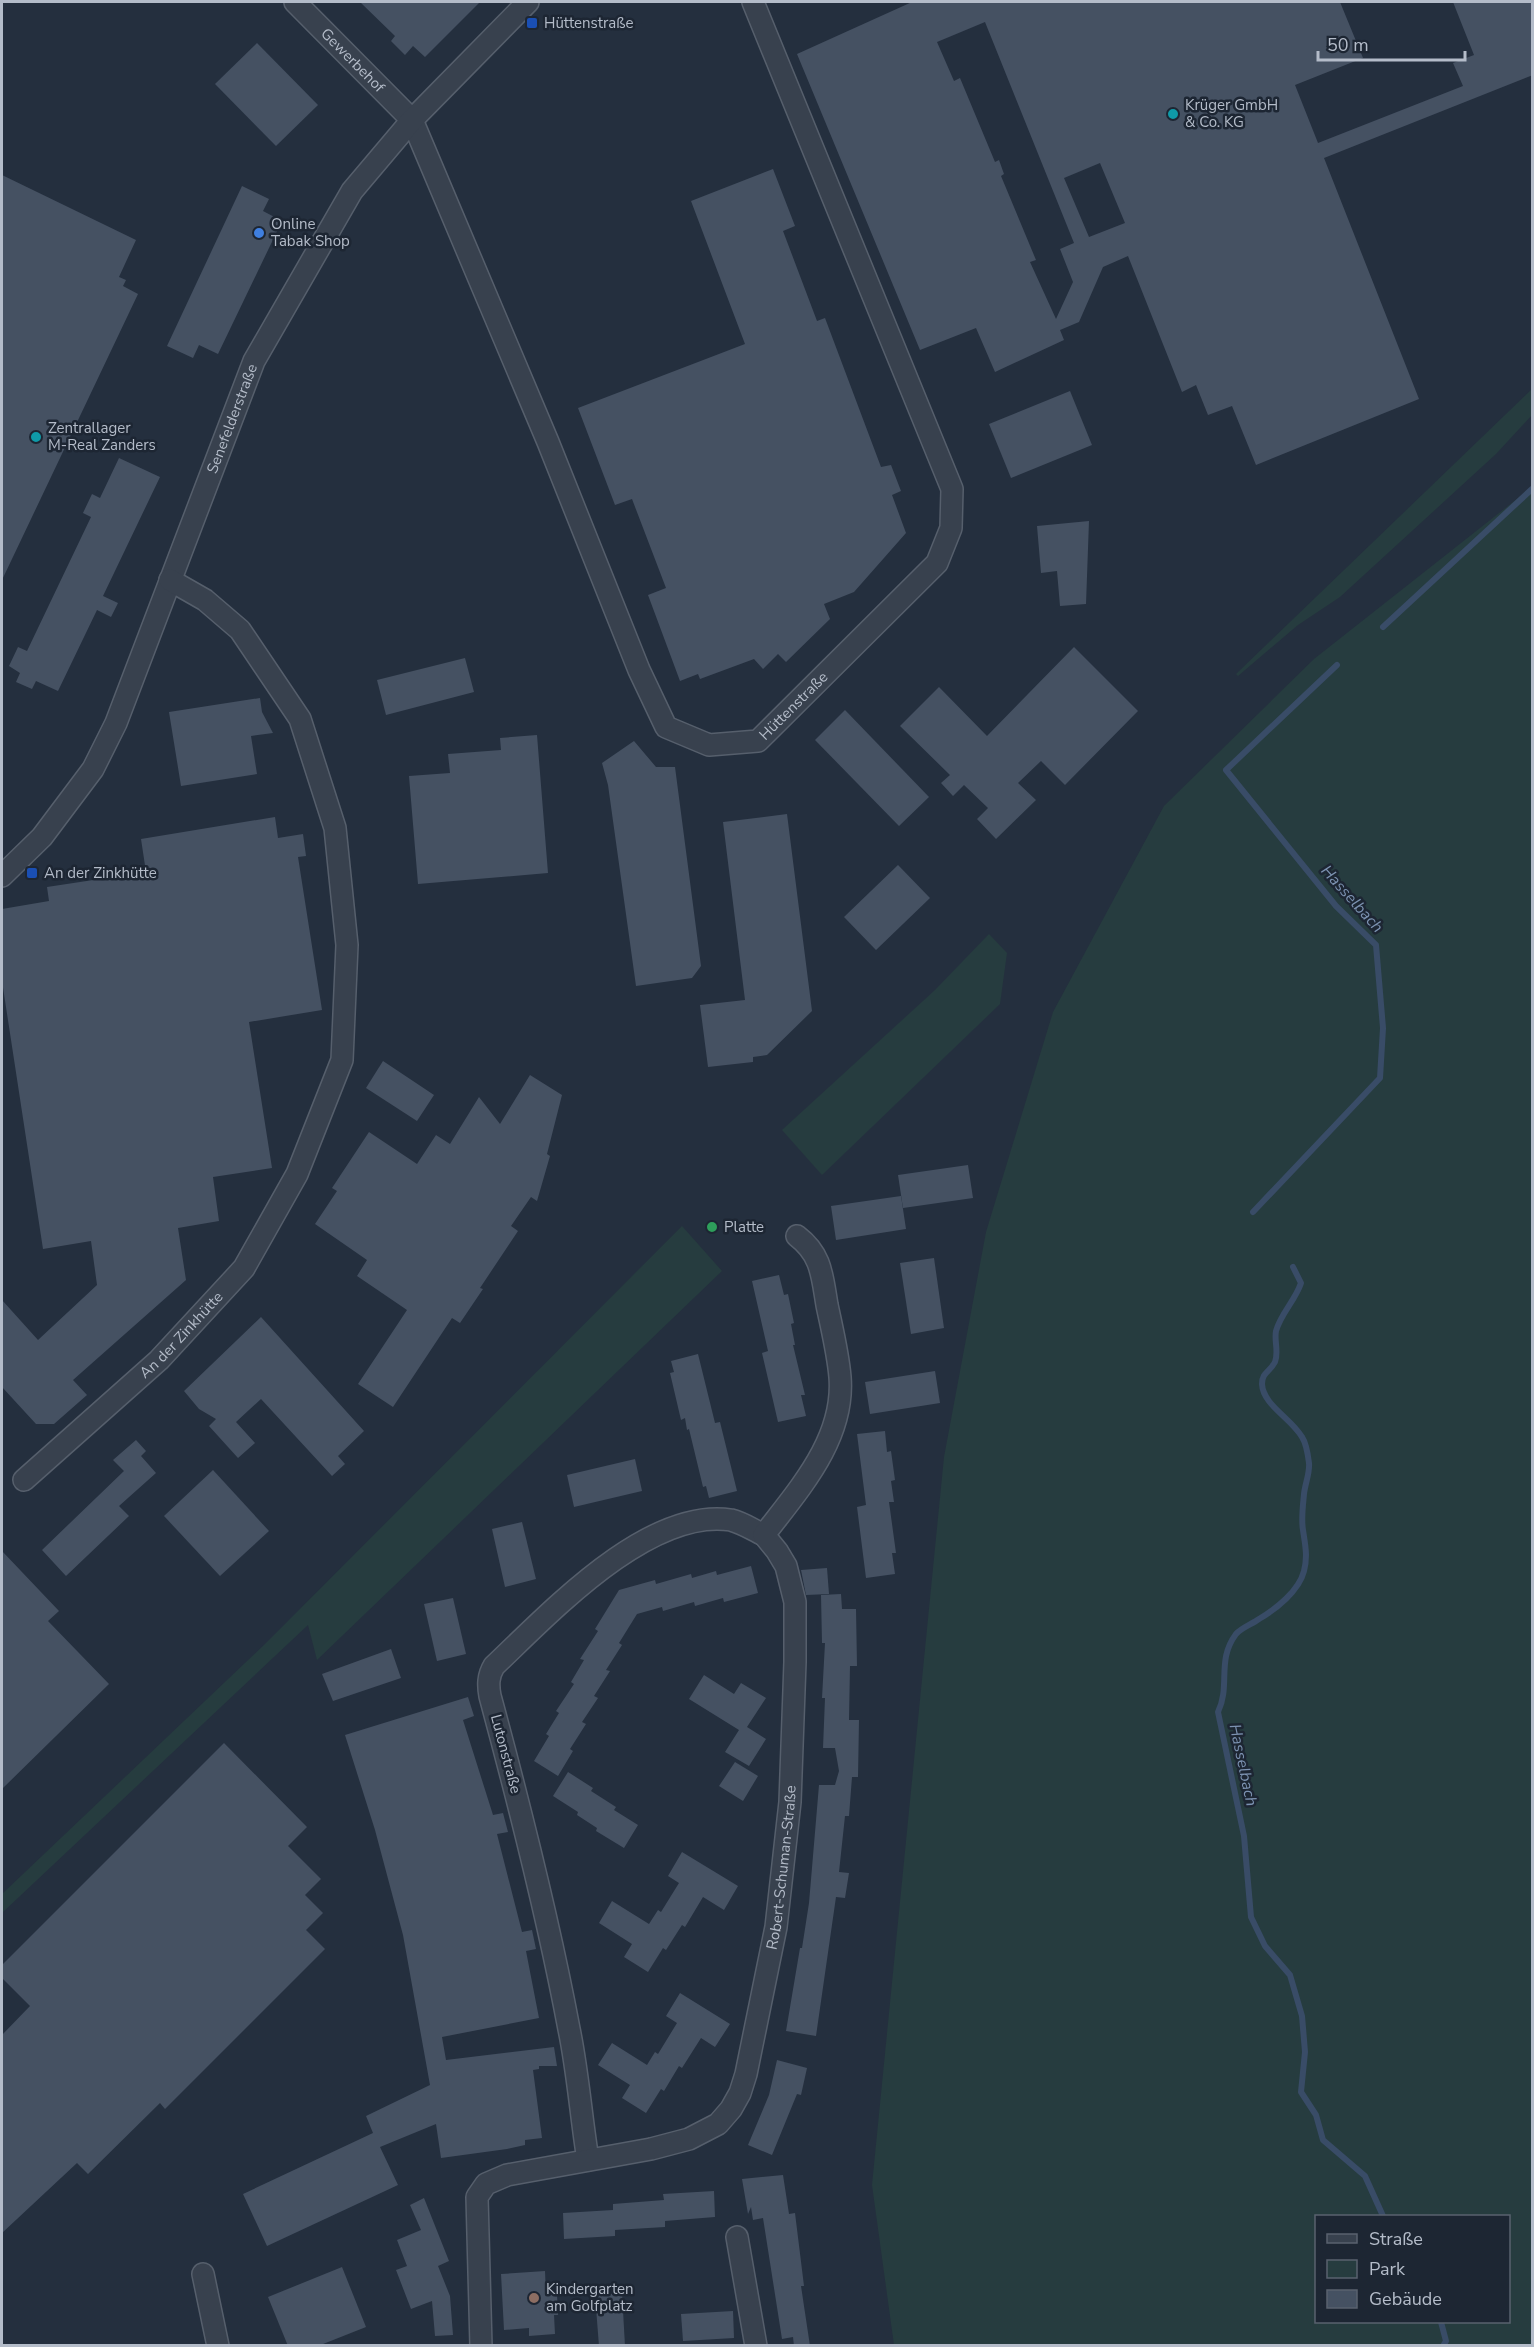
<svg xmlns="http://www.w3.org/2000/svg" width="1534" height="2347" font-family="'Nunito Sans',sans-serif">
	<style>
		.green { fill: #263c3f; fill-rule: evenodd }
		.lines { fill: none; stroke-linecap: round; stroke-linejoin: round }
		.stream { stroke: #394c67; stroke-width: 6 }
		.building { fill: #455162; fill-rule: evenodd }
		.street-casing { stroke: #565f6c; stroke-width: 24 }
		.street { stroke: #38414e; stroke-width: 21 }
		.transit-dot { fill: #1a4fb4; stroke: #1d2633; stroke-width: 2 }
		.culture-dot { fill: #0f9aa8; stroke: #1d2633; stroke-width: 2 }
		.shop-dot { fill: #3f7fe0; stroke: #1d2633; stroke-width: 2 }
		.leisure-dot { fill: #2e9e5b; stroke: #1d2633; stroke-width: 2 }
		.education-dot { fill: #8d6e63; stroke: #1d2633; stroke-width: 2 }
		.labels { text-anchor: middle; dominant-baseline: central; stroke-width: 5; stroke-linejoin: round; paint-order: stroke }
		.poi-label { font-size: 15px; fill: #b4bcc9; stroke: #1d2633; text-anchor: start }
		.street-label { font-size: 15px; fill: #b4bcc9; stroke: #1d2633 }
		.water-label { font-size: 16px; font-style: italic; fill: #7c92b1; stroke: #1d2633 }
	</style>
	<rect width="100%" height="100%" fill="#242f3e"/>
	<g class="green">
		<path d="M1532 389V415L1496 454 1340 597 1298 625 1238 676 1236 674Z"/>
		<path d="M1532 487V2345H894L872 2185 944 1457 986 1232 1053 1012 1164 806 1314 659ZM1316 2216H1508V2322H1316Z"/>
		<path d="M989 934 1007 953 1000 1004 822 1175 782 1130 935 990Z"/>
		<path d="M682 1226 722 1271 317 1660 308 1625 2 1913V1894L265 1644Z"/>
	</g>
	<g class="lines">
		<g class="stream">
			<path d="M1383 627 1532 489"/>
			<path d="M1253 1212 1380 1078 1383 1028 1376 945 1336 906 1226 770 1337 665"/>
			<path d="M1293 1267 1301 1283C1295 1301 1281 1313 1276 1331 1274 1341 1279 1352 1275 1362 1270 1372 1262 1372 1262 1384 1263 1405 1291 1418 1302 1437 1306 1443 1308 1455 1309 1463 1310 1473 1305 1484 1304 1494 1303 1505 1301 1519 1303 1530 1305 1544 1308 1556 1304 1571 1299 1591 1276 1609 1259 1619 1252 1624 1241 1628 1236 1634 1216 1661 1231 1685 1218 1712L1244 1836 1251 1917 1265 1946 1290 1975 1302 2016 1305 2052 1301 2092 1316 2115 1323 2140 1365 2176 1383 2216"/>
			<path d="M1441 2322 1446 2341 1443 2346"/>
		</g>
	</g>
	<g class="building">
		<path d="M360 2H480L425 57 413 46 405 55 391 41 395 36Z"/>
		<path d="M912 2H1340L1363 58 1295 85 1318 143 1463 86 1453 63 1474 55 1453 2H1533V75L1324 158 1419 399 1256 465 1232 406 1208 415 1196 385 1182 392 1128 256 1103 267 1079 322 1060 330 1064 340 995 372 976 328 920 350 797 54ZM985 22 1074 243 1060 249 1073 282 1056 319 1030 262 1036 260 1001 176 1004 174 999 160 995 162 960 78 954 81 937 42ZM1100 163 1125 223 1089 237 1064 178Z"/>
		<path d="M257 43 318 105 276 146 215 84Z"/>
		<path d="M773 169 795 226 783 231 817 321 825 318 881 467 891 465 901 491 892 495 906 533 854 592 824 604 830 619 786 662 778 654 763 669 754 659 700 679 698 674 680 681 648 595 666 588 632 499 615 505 578 408 745 344 691 201Z"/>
		<path d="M2 175 136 240 119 277 126 280 123 286 138 294 2 580Z"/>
		<path d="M242 186 269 199 263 211 282 221 218 354 199 345 193 358 167 346Z"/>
		<path d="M1070 391 1092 445 1011 478 989 424Z"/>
		<path d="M119 458 160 477 103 596 118 603 111 617 97 610 58 691 36 681 32 689 16 682 20 673 9 666 18 647 27 651 91 517 83 513 92 494 100 498Z"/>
		<path d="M1089 521 1086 604 1060 606 1057 571 1041 573 1037 526Z"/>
		<path d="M1074 647 1138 711 1065 785 1041 761 1018 783 1036 800 996 839 977 819 988 808 964 785 953 796 941 783 950 775 900 726 939 687 987 736Z"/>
		<path d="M465 658 474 692 386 715 377 680Z"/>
		<path d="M260 698 262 712 273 733 251 736 257 774 181 786 169 712Z"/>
		<path d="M845 710 929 797 899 826 815 740Z"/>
		<path d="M537 735 548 873 418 884 409 776 450 773 448 754 501 750 500 738Z"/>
		<path d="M634 741 656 767H675L701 966 692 978 636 986 608 785 602 763Z"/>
		<path d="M787 814 812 1011 767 1055 753 1057V1062L708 1067 700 1005 745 1000 723 822Z"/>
		<path d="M275 817 278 838 303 834 306 856 298 857 322 1010 249 1022 272 1168 213 1177 219 1221 178 1228 186 1280 73 1380 87 1395 54 1424H36L2 1387V1300L38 1340 97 1285 91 1241 43 1249 2 981V909L49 901 47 887 146 872 141 839Z"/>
		<path d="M898 865 930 898 876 950 844 917Z"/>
		<path d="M383 1061 434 1095 417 1121 366 1088Z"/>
		<path d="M530 1075 562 1095 547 1154 550 1156 537 1201 531 1197 511 1226 518 1231 480 1288 483 1289 460 1323 452 1318 393 1407 358 1384 407 1310 357 1276 367 1260 315 1224 337 1191 332 1188 369 1132 417 1164 436 1135 450 1144 479 1097 500 1124Z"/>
		<path d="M968 1165 973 1198 903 1208 898 1175Z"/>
		<path d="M901 1196 906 1229 836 1240 831 1206Z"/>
		<path d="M934 1258 944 1328 911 1334 900 1263Z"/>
		<path d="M779 1275 784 1295 788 1294 794 1323 791 1324 795 1345H793L805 1395H801L806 1416 778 1422 762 1353 768 1351 752 1281Z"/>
		<path d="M261 1317 364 1431 338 1456 345 1464 332 1476 261 1399 236 1422 255 1443 238 1458 209 1426 216 1419 199 1409 184 1391Z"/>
		<path d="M698 1354 715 1423 720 1422 737 1491 709 1498 706 1486 703 1487 689 1429 687 1430 685 1418 681 1420 670 1373 674 1372 671 1361Z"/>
		<path d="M935 1371 940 1403 870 1414 865 1382Z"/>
		<path d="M885 1431 887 1452 891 1451 895 1480 891 1481 894 1502H889L896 1553H892L895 1574 866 1578 857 1507 866 1505 857 1434Z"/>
		<path d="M136 1440 146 1451 141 1456 156 1473 119 1506 129 1516 66 1576 42 1550 124 1471 113 1460Z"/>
		<path d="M635 1459 642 1491 574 1507 567 1475Z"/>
		<path d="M213 1470 269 1531 220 1576 164 1516Z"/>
		<path d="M522 1522 536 1579 505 1587 492 1529Z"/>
		<path d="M2 1551 59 1611 48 1621 109 1684 2 1789Z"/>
		<path d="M751 1566 758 1593 724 1602 723 1598 695 1606 694 1602 663 1611 662 1607 637 1614 619 1643 622 1645 606 1670 610 1671 594 1696 598 1698 582 1722 586 1724 570 1749 573 1751 558 1776 534 1761 549 1736 546 1734 559 1713 556 1711 574 1684 571 1682 584 1660 580 1659 598 1631 595 1629 619 1590 655 1580 656 1584 691 1574 692 1578 716 1571 717 1575Z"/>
		<path d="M827 1568 829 1594 806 1595 801 1570Z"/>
		<path d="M841 1594 842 1609H856L857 1666H850L849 1720H859L858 1777H852L849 1816H845L839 1872 849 1873 845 1898 836 1897 816 2036 786 2031 800 1948H802L809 1903 819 1785H835L839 1771 835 1748H823L825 1698H822L825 1643H822L821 1595Z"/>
		<path d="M453 1598 466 1654 437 1661 424 1604Z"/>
		<path d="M391 1649 401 1678 333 1701 322 1674Z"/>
		<path d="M704 1675 734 1694 741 1683 766 1698 747 1727 766 1739 749 1766 725 1752 739 1730 689 1699Z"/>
		<path d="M468 1697 474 1716 463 1720 493 1815 503 1813 508 1832 497 1834 522 1932 532 1930 536 1949 526 1951 539 2018 442 2037 446 2060 554 2047 557 2066H539V2069L533 2070 542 2138 525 2140V2145L507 2149 441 2158 436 2124 380 2147 398 2185 267 2246 243 2194 373 2133 366 2116 430 2085 403 1935 375 1830 345 1735Z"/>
		<path d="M224 1743 307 1827 288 1846 321 1879 305 1895 323 1913 306 1930 325 1949 165 2109 160 2103 88 2174 77 2163 2 2233V2035L30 2006 2 1978V1965Z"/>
		<path d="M735 1762 758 1776 743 1801 719 1786Z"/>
		<path d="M568 1772 593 1788 591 1791 616 1807 614 1810 638 1825 624 1848 596 1831 597 1828 577 1815 578 1812 553 1796Z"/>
		<path d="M682 1852 738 1886 724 1910 703 1897 685 1927 682 1925 666 1950 663 1948 648 1972 624 1957 632 1944 599 1923 612 1901 649 1924 658 1910 661 1912 679 1883 668 1876Z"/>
		<path d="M680 1993 730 2024 715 2047 701 2038 682 2068 679 2066 664 2091 661 2089 646 2113 622 2098 630 2085 598 2065 612 2043 647 2065 655 2052 658 2054 677 2023 666 2016Z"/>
		<path d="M777 2060 807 2068 801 2095 797 2094 772 2155 748 2145 769 2095Z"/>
		<path d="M783 2175 789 2214 795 2213 804 2286H801L810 2346H794L793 2337 782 2339 763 2218 753 2220 751 2207 748 2214 742 2179Z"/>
		<path d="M714 2191 715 2217 665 2221V2227L615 2230V2236L564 2239 563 2213 613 2210V2204L664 2200 663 2194Z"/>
		<path d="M424 2198 449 2261 438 2266 450 2296 453 2335 435 2336 432 2301 411 2309 396 2270 407 2266 397 2240 421 2230 410 2205Z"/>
		<path d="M342 2267 366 2327 318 2346H288L268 2297Z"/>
		<path d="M545 2271 546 2295H557L558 2315H554L555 2334 529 2336V2328L504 2330 501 2274Z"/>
		<path d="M622 2293 625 2346H599L595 2295Z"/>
		<path d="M733 2311 734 2338 683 2341 681 2314Z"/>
	</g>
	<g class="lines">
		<defs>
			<g id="street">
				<path id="s1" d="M295 2 412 120 548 442 639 670 666 727 709 745 758 741 937 563 951 528 952 489 753 2"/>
				<path id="s2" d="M2 876 42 837 93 769 116 723 254 361 352 191 412 120 528 2"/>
				<path id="s3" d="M24 1480 159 1360 244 1268 297 1174 342 1060 347 945 335 828 300 719 240 630 205 600 170 580"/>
				<path d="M588 2160C581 2117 578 2072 569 2029 548 1917 520 1807 490 1696 488 1685 488 1676 494 1666 549 1614 648 1507 731 1520 743 1523 753 1530 764 1535"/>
				<path d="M737 2237 756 2346"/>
				<path d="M203 2274 218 2346"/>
				<path id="s4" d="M481 2346 477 2197 486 2184 507 2175 651 2149 689 2139 718 2124 731 2109 740 2093 746 2074 776 1927 790 1802 795 1662V1602L786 1566 777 1551 764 1535C799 1489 845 1439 840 1377 838 1353 832 1329 827 1305 822 1276 822 1255 797 1236"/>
			</g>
		</defs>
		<use href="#street" class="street-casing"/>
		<use href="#street" class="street"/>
	</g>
	<g class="transit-dot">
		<rect x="526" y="17" width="12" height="12" rx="3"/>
		<rect x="26" y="867" width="12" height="12" rx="3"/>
	</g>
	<g class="culture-dot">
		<circle cx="1173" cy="114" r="6"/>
		<circle cx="36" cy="437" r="6"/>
	</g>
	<circle class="shop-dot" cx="259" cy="233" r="6"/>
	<circle class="leisure-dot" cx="712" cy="1227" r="6"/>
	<circle class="education-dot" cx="534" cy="2298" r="6"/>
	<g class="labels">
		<g class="poi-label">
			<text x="544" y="23">Hüttenstraße</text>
			<text x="1185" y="105">Krüger GmbH<tspan x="1185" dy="17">&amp; Co. KG</tspan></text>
			<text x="271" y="224">Online<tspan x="271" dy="17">Tabak Shop</tspan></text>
			<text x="48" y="428">Zentrallager<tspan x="48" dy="17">M-Real Zanders</tspan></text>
			<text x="44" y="873">An der Zinkhütte</text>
			<text x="724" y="1227">Platte</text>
			<text x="546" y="2289">Kindergarten<tspan x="546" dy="17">am Golfplatz</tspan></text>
		</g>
		<g class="street-label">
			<text stroke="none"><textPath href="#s1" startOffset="82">Gewerbehof</textPath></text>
			<text stroke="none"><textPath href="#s2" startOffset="518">Senefelderstraße</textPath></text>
			<text stroke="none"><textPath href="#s1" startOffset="970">Hüttenstraße</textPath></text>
			<text stroke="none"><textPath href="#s3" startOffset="214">An der Zinkhütte</textPath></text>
			<text transform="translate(506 1754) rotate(75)">Lutonstraße</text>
			<text stroke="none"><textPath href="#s4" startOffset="674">Robert-Schuman-Straße</textPath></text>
		</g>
		<g class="water-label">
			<text transform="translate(1352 899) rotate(48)">Hasselbach</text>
			<text transform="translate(1243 1765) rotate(78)">Hasselbach</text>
		</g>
	</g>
	<rect width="1534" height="2347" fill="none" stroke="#b4bcc9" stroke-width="6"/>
	<rect x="1315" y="2215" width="195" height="108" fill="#1d2633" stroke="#59626f" stroke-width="1.5"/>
	<rect x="1327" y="2234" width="30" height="9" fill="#38414e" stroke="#59626f" stroke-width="1.5"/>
	<text x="1369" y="2245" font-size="18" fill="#b4bcc9">Straße</text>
	<rect x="1327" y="2260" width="30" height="18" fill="#263c3f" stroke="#59626f" stroke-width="1.5"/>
	<text x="1369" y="2275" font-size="18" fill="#b4bcc9">Park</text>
	<rect x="1327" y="2290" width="30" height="18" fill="#455162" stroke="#59626f" stroke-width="1.5"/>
	<text x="1369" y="2305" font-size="18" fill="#b4bcc9">Gebäude</text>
	<path d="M1318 51v9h147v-9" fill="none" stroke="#b4bcc9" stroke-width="3"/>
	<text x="1327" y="51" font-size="18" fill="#b4bcc9" stroke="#1d2633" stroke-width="4.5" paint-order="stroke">50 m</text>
</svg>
